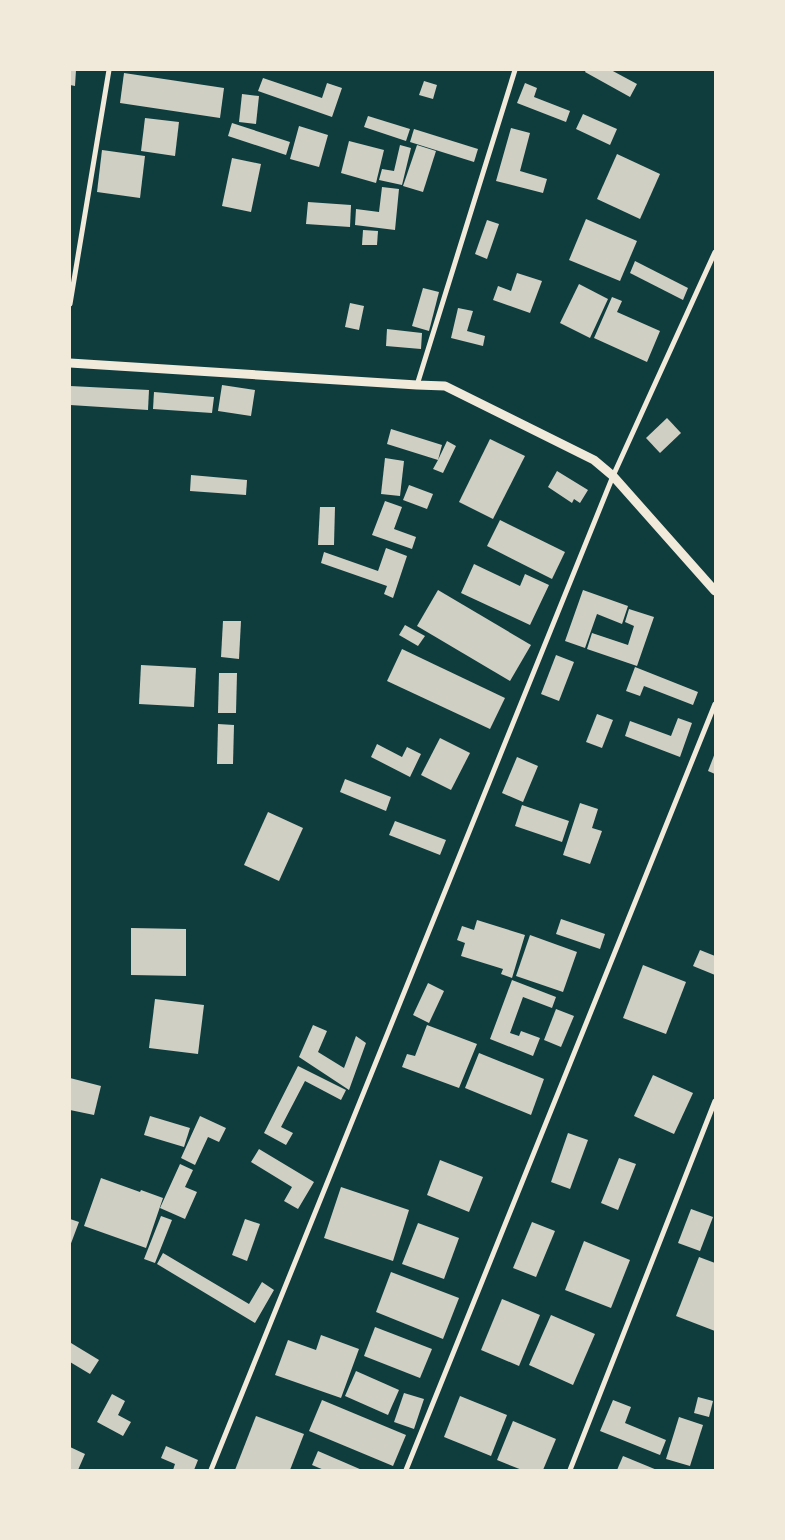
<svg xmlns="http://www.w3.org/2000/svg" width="785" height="1540" font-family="'PT Sans',sans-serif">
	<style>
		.building { fill: #cfcfc3 }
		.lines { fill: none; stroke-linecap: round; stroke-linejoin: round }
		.minor { stroke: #f1e9da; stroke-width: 5 }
		.tertiary { stroke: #f1e9da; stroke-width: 9 }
	</style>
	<rect width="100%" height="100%" fill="#0f3d3e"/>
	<g class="building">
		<path d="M70 70H76L75 86 70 85Z"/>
		<path d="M586 70H611L637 84 630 97 585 72Z"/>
		<path d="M124 73 224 88 220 118 120 103Z"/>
		<path d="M263 78 322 98 327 83 342 88 332 117 258 91Z"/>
		<path d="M424 81 437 85 433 99 419 95Z"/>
		<path d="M525 83 537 88 534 97 570 111 566 122 517 103Z"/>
		<path d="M242 94 259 96 256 124 239 122Z"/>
		<path d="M583 114 617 129 610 145 576 129Z"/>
		<path d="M368 116 410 129 406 141 364 127Z"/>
		<path d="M145 118 179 122 175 156 141 151Z"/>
		<path d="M232 123 290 142 286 155 228 136Z"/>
		<path d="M299 126 328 135 319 167 290 159Z"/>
		<path d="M511 128 530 133 520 171 547 179 543 193 496 181Z"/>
		<path d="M414 129 478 149 474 162 410 142Z"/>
		<path d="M349 141 384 150 376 183 341 173Z"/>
		<path d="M400 145 411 148 402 185 379 180 382 169 394 171Z"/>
		<path d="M417 145 436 151 423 192 403 186Z"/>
		<path d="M102 150 145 156 140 198 97 192Z"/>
		<path d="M617 154 660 174 640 219 597 199Z"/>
		<path d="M232 158 261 164 251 212 222 206Z"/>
		<path d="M382 187 399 189 395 230 355 225 356 209 379 212Z"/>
		<path d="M308 202 351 205 350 227 306 224Z"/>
		<path d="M586 219 637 241 620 281 569 260Z"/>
		<path d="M487 220 499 224 487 259 475 254Z"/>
		<path d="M363 230 378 231 377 245H362Z"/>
		<path d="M635 261 688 288 683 300 630 273Z"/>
		<path d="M517 273 542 281 530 313 493 300 498 286 511 291Z"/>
		<path d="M579 284 608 299 590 338 560 323Z"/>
		<path d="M423 288 439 292 429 331 412 326Z"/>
		<path d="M612 297 622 301 617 312 660 331 647 362 594 338Z"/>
		<path d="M350 303 364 306 359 330 345 327Z"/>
		<path d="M458 308 473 311 467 331 485 336 483 346 451 338Z"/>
		<path d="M387 329 422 333 421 349 386 346Z"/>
		<path d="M222 385 255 390 251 416 218 411Z"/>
		<path d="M70 386 149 390 148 410 70 405Z"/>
		<path d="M154 392 214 397 212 413 153 409Z"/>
		<path d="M667 418 681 433 660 453 646 438Z"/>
		<path d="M391 429 442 445 438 460 447 441 456 446 443 473 433 469 438 460 387 444Z"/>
		<path d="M490 439 525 456 493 519 459 502Z"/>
		<path d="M385 458 404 461 400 496 381 494Z"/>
		<path d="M557 471 588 490 580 503 574 499 572 503 548 487Z"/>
		<path d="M191 475 247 480 246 495 190 491Z"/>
		<path d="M409 485 433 494 427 509 403 500Z"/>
		<path d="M385 501 402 507 394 529 416 537 412 549 372 535Z"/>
		<path d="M320 507H335L334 545H318Z"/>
		<path d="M500 520 565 552 552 579 487 546Z"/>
		<path d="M386 548 407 556 393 598 384 594 387 586 321 563 324 552 378 571Z"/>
		<path d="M474 564 520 586 525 574 549 585 530 625 461 593Z"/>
		<path d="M438 590 531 645 510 681 417 626Z"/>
		<path d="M583 590 628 606 622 624 597 614 585 648 565 641Z"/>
		<path d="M629 609 654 617 637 666 587 649 592 633 628 645 634 626 625 622Z"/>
		<path d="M223 621H241L239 659 221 657Z"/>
		<path d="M405 625 425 636 418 646 399 635Z"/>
		<path d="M402 649 505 698 490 729 387 681Z"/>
		<path d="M556 655 574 662 559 701 541 694Z"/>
		<path d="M141 665 196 668 194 707 139 704Z"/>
		<path d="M635 667 698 692 693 705 644 686 640 696 626 691Z"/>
		<path d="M219 673H237L236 713H218Z"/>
		<path d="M597 714 613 720 602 748 586 742Z"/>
		<path d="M678 718 692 723 680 757 625 736 630 721 671 736Z"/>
		<path d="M218 724 234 725 233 764H217Z"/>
		<path d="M440 738 470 753 451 790 421 775Z"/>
		<path d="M377 744 402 757 407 747 421 754 410 777 371 757Z"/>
		<path d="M715 753V774L708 771Z"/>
		<path d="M517 757 538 766 523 802 502 793Z"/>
		<path d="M345 779 391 797 386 811 340 792Z"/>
		<path d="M580 803 598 809 592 828 602 831 590 864 563 855Z"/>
		<path d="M522 805 569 821 562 842 515 826Z"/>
		<path d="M268 812 303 828 279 881 244 865Z"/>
		<path d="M395 821 446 840 440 855 389 835Z"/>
		<path d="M561 919 605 934 600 949 556 934Z"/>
		<path d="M477 920 525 935 512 978 501 974 503 969 461 956 465 943 457 940 462 926 474 930Z"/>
		<path d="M131 928 186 929V976L131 975Z"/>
		<path d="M530 935 577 952 563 992 516 976Z"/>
		<path d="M700 950 715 956V975L693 966Z"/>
		<path d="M643 965 686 982 666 1034 623 1018Z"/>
		<path d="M512 980 556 997 552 1008 523 997 510 1033 519 1036 521 1031 540 1038 533 1056 490 1039Z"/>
		<path d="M428 983 444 991 429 1023 413 1015Z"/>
		<path d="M155 999 204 1005 198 1054 149 1048Z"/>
		<path d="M556 1009 574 1016 561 1047 544 1040Z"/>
		<path d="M313 1025 327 1031 318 1052 344 1068 356 1036 366 1043 349 1090 299 1057Z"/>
		<path d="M427 1025 477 1044 459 1088 402 1067 407 1054 415 1056Z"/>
		<path d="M479 1053 544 1079 531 1115 465 1088Z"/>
		<path d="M298 1066 346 1090 341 1100 305 1081 281 1127 293 1133 286 1145 264 1133Z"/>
		<path d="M653 1075 693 1093 674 1134 634 1116Z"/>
		<path d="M70 1078 101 1086 94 1115 70 1110Z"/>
		<path d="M150 1116 190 1128 184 1147 144 1135Z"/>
		<path d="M200 1116 226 1128 219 1142 208 1137 195 1165 181 1158Z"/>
		<path d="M568 1133 588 1140 570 1189 551 1182Z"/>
		<path d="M259 1149 314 1182 298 1209 284 1201 292 1187 251 1162Z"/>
		<path d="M619 1158 636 1164 618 1210 601 1203Z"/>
		<path d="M440 1160 483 1177 469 1212 427 1195Z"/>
		<path d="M180 1164 193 1170 185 1187 197 1192 185 1219 160 1208Z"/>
		<path d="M101 1178 140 1192 141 1190 163 1198 146 1248 84 1226Z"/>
		<path d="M341 1187 409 1210 393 1261 324 1238Z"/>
		<path d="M691 1209 713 1217 700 1251 678 1243Z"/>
		<path d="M161 1216 172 1220 155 1263 144 1259Z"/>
		<path d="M70 1219 79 1222 70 1246Z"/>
		<path d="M245 1219 260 1224 247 1261 232 1255Z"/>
		<path d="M532 1222 555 1231 536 1277 513 1268Z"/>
		<path d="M418 1223 459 1238 444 1279 402 1264Z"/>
		<path d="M584 1241 630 1260 611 1308 565 1290Z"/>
		<path d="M163 1253 249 1304 262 1282 274 1290 255 1323 157 1264Z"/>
		<path d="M699 1257 715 1263V1331L676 1316Z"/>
		<path d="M391 1272 459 1298 443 1339 376 1312Z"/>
		<path d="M502 1299 540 1315 519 1366 481 1350Z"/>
		<path d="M551 1315 595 1334 573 1385 529 1365Z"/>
		<path d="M375 1327 432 1349 420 1378 364 1356Z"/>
		<path d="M321 1335 359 1349 341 1398 275 1375 288 1340 316 1350Z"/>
		<path d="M71 1343 99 1360 90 1374 70 1362V1345Z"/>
		<path d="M356 1371 399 1390 388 1415 345 1396Z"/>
		<path d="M404 1393 424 1399 414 1429 394 1422Z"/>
		<path d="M112 1394 125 1401 118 1415 131 1422 123 1436 97 1422Z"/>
		<path d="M460 1396 507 1415 491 1456 444 1437Z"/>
		<path d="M698 1397 713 1401 709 1417 694 1413Z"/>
		<path d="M322 1400 406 1435 393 1466 309 1431Z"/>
		<path d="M613 1400 631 1407 625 1423 666 1440 660 1455 600 1431Z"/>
		<path d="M256 1416 304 1434 290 1470H235Z"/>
		<path d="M679 1417 703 1425 690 1466 666 1459Z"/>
		<path d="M513 1421 556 1439 543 1470H522L497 1460Z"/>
		<path d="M166 1446 198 1460 194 1470H173L175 1464 161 1458Z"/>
		<path d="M70 1447 85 1454 78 1470H70Z"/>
		<path d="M318 1451 362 1470H324L312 1465Z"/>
		<path d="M623 1456 657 1470H617Z"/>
	</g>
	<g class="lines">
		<g class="minor">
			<path d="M70 304 109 70"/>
			<path d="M417 385 515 70"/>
			<path d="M211 1470 613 476 715 252"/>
			<path d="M406 1470 715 704"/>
			<path d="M570 1470 715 1101"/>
		</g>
		<path class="tertiary" d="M70 363 417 385 445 386 594 460 613 476 715 591"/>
	</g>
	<rect width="785" height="1540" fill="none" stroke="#f1e9da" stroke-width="142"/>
</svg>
